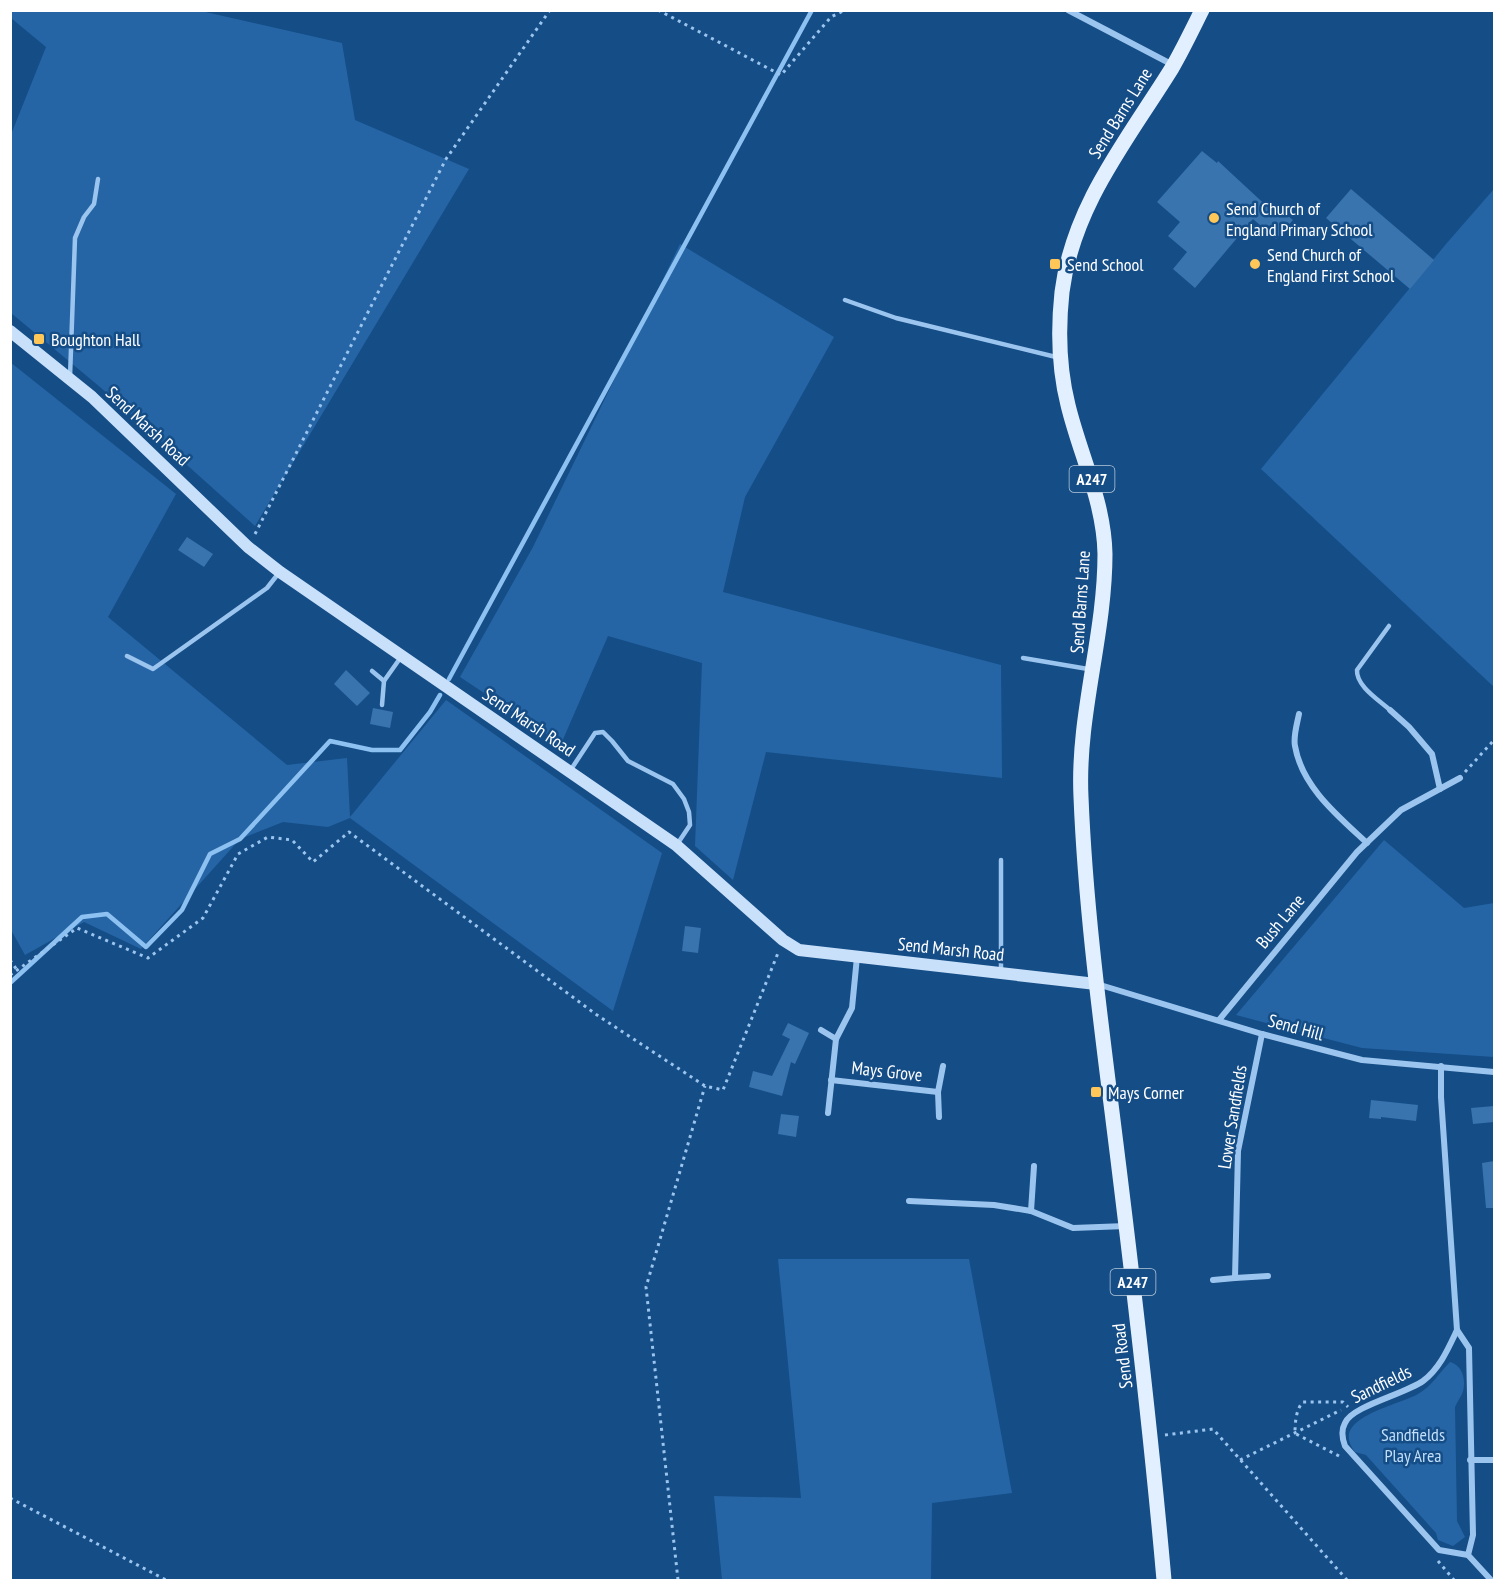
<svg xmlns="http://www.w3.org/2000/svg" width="1505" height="1591" font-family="'PT Sans Narrow',sans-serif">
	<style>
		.green { fill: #2565a5 }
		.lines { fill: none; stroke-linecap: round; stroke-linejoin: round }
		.stream { stroke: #8dc1f1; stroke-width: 4.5 }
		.building { fill: #3974af }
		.path { stroke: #9bc5ee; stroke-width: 3; stroke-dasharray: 3 4.5; stroke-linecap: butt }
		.lane { stroke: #9bc5ee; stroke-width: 4.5 }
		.street { stroke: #9bc5ee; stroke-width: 6 }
		.secondary { stroke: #c8e0fa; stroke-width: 12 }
		.primary { stroke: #e2efff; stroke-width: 15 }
		.poi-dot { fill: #ffc658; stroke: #154d87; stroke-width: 2 }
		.labels { text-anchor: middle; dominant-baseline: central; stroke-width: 5; stroke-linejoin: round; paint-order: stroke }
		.shield { fill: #154d87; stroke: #b9cadb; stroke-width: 1.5 }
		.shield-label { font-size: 16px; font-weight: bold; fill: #fff }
		.street-label { font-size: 18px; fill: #fff; stroke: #154d87 }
		.poi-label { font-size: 18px; fill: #fff; stroke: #154d87; text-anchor: start }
		.park-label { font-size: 18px; fill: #c1defa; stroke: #154d87 }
	</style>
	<rect width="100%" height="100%" fill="#154d87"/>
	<g class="green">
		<path d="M11 11H201L342 43 355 120 469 169 255 526 100 387 11 313 10 137 46 47 11 18Z"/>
		<path d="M1494 189V687L1261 469 1446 244Z"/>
		<path d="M680 244 834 337 745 497 723 592 1001 665 1002 778 766 752 733 880 695 846 702 663 608 636 561 744 460 677 533 547Z"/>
		<path d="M10 362 176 494 108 617 287 765 347 758 350 817 446 700 662 853 613 1011 350 818 328 827 283 822 240 839 141 949 84 922 25 955 10 928Z"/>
		<path d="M1384 840 1464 908 1494 903V1057L1362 1048 1236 1015Z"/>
		<path d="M778 1259H969L1012 1493 932 1503 931 1580H722L714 1496 801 1498Z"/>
		<path d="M1450 1362C1463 1365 1467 1382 1462 1394 1460 1398 1457 1402 1455 1407L1457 1521 1465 1537 1453 1546 1438 1540 1436 1533 1366 1455 1355 1452C1328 1418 1397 1406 1418 1394 1432 1386 1439 1373 1450 1362Z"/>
	</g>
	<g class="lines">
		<g class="stream">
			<path d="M449 679 812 10"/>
			<path d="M10 983 82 917 107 914 146 947 182 910 210 854 240 839 330 741 372 750H400L430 712 440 695"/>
		</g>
	</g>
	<g class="building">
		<path d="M1202 151 1217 163 1218 161 1272 211 1276 206 1293 220 1276 239 1253 219 1195 288 1173 269 1187 252 1168 236 1180 222 1157 202Z"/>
		<path d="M1351 189 1434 260 1410 289 1326 218Z"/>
		<path d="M187 537 213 554 204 567 178 550Z"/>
		<path d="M346 670 370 693 357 706 334 684Z"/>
		<path d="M373 708 393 712 390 728 370 724Z"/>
		<path d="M685 926 701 928 698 953 682 951Z"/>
		<path d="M788 1023 809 1033 795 1064 791 1062 782 1096 749 1087 753 1071 772 1076 790 1039 782 1035Z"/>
		<path d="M1371 1100 1418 1105 1416 1121 1381 1117V1119L1369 1118Z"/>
		<path d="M1494 1106V1122L1473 1124 1471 1108Z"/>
		<path d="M781 1114 799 1116 796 1137 778 1134Z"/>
		<path d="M1494 1161V1208H1486L1482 1163Z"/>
	</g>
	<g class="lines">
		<g class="path">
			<path d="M658 10 781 75 831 17 845 10"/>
			<path d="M255 534 446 159 550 10"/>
			<path d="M1465 772 1494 740"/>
			<path d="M10 960 17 970"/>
			<path d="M10 975 77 928 148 958 203 918 238 854 268 837 292 840 313 862 349 832 597 1015 705 1086 723 1090 778 953"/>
			<path d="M1165 1435 1213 1429 1347 1580"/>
			<path d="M1339 1456 1298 1435 1295 1433C1295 1423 1296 1409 1303 1402H1343L1348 1407"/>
			<path d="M1240 1460 1341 1410"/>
			<path d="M10 1498 166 1580"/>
			<path d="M1438 1561 1454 1580"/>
			<path d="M678 1580 646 1287 705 1086"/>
		</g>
		<g class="lane">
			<path d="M845 300 896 318 1056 357"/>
			<path d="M70 377 75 238 84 217 94 204 98 179"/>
			<path d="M1389 626 1357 670C1356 686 1379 700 1390 710"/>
			<path d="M127 656 153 669 267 588 278 574"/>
			<path d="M1023 658 1088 669"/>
			<path d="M372 671 384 681"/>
			<path d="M382 705 384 681 401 657"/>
			<path d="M570 771 595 733 603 732 612 741 628 761 673 784 684 799 689 812 690 825 678 843"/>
			<path d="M1001 860V971"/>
		</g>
		<g class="street">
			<path d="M1068 10 1173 65"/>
			<path d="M1390 710 1409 727 1432 754 1440 789"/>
			<path d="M1299 714C1297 724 1293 737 1295 746 1302 787 1338 816 1367 843"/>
			<path d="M1097 984 1262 1034 1362 1060 1494 1072"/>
			<path d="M1219 1020 1357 852 1401 810 1460 778"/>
			<path d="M821 1030 836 1039"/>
			<path d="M1441 1066V1097L1457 1330 1469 1348 1473 1535 1468 1555 1491 1580"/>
			<path d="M831 1080 938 1092 939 1117"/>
			<path d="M938 1092 943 1066"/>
			<path d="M828 1113 836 1039 852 1008 857 957"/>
			<path d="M909 1201 994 1205 1031 1211 1073 1228 1126 1226"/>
			<path d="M1031 1211 1034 1166"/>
			<path d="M1235 1278 1268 1276"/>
			<path d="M1213 1280 1235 1278 1238 1151 1262 1034"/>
			<path d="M1457 1330C1448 1349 1440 1368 1423 1381 1405 1394 1352 1406 1345 1423 1341 1430 1342 1438 1345 1446L1439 1550 1468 1555"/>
			<path d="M1470 1460H1494"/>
		</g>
		<path class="secondary" d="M10 331 92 397 248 547 280 572 676 845 783 940 799 950 1096 984"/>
		<path class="primary" d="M1164 1580C1152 1443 1136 1306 1119 1168 1104 1045 1086 921 1081 797 1077 715 1105 636 1105 554 1104 501 1080 455 1068 405 1059 369 1058 329 1062 292 1073 205 1128 139 1172 68 1183 49 1192 30 1202 10"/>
	</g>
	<g class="poi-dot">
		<circle cx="1214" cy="218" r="6"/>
		<rect x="1049" y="258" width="12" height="12" rx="3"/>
		<circle cx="1255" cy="264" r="6"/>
		<rect x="33" y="333" width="12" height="12" rx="3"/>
		<rect x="1090" y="1086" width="12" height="12" rx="3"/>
	</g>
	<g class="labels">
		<g class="shield">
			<rect x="1069.5" y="466" width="45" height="26" rx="4.5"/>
			<rect x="1110.5" y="1269" width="45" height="26" rx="4.5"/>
		</g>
		<g class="shield-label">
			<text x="1092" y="479">A247</text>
			<text x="1133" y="1282">A247</text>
		</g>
		<g class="street-label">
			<text transform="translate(1120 113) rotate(-58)">Send Barns Lane</text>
			<text transform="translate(148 426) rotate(43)">Send Marsh Road</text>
			<text transform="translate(1080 602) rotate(-86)">Send Barns Lane</text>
			<text transform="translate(529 722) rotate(34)">Send Marsh Road</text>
			<text transform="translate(1280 921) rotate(-50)">Bush Lane</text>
			<text transform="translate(951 949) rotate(6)">Send Marsh Road</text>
			<text transform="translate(1296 1027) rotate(15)">Send Hill</text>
			<text transform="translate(887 1071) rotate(6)">Mays Grove</text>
			<text transform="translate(1232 1117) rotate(-81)">Lower Sandfields</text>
			<text transform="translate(1122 1356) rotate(-97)">Send Road</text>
			<text transform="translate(1381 1384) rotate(-26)">Sandfields</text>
		</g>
		<g class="poi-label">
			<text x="1226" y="208">Send Church of<tspan x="1226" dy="21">England Primary School</tspan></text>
			<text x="1267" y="254">Send Church of<tspan x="1267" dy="21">England First School</tspan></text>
			<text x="1067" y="264">Send School</text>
			<text x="51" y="339">Boughton Hall</text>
			<text x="1108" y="1092">Mays Corner</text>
		</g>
		<g class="park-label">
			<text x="1413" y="1434">Sandfields<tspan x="1413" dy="21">Play Area</tspan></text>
		</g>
	</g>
	<rect width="1505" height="1591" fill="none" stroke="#ffffff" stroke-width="24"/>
</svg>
